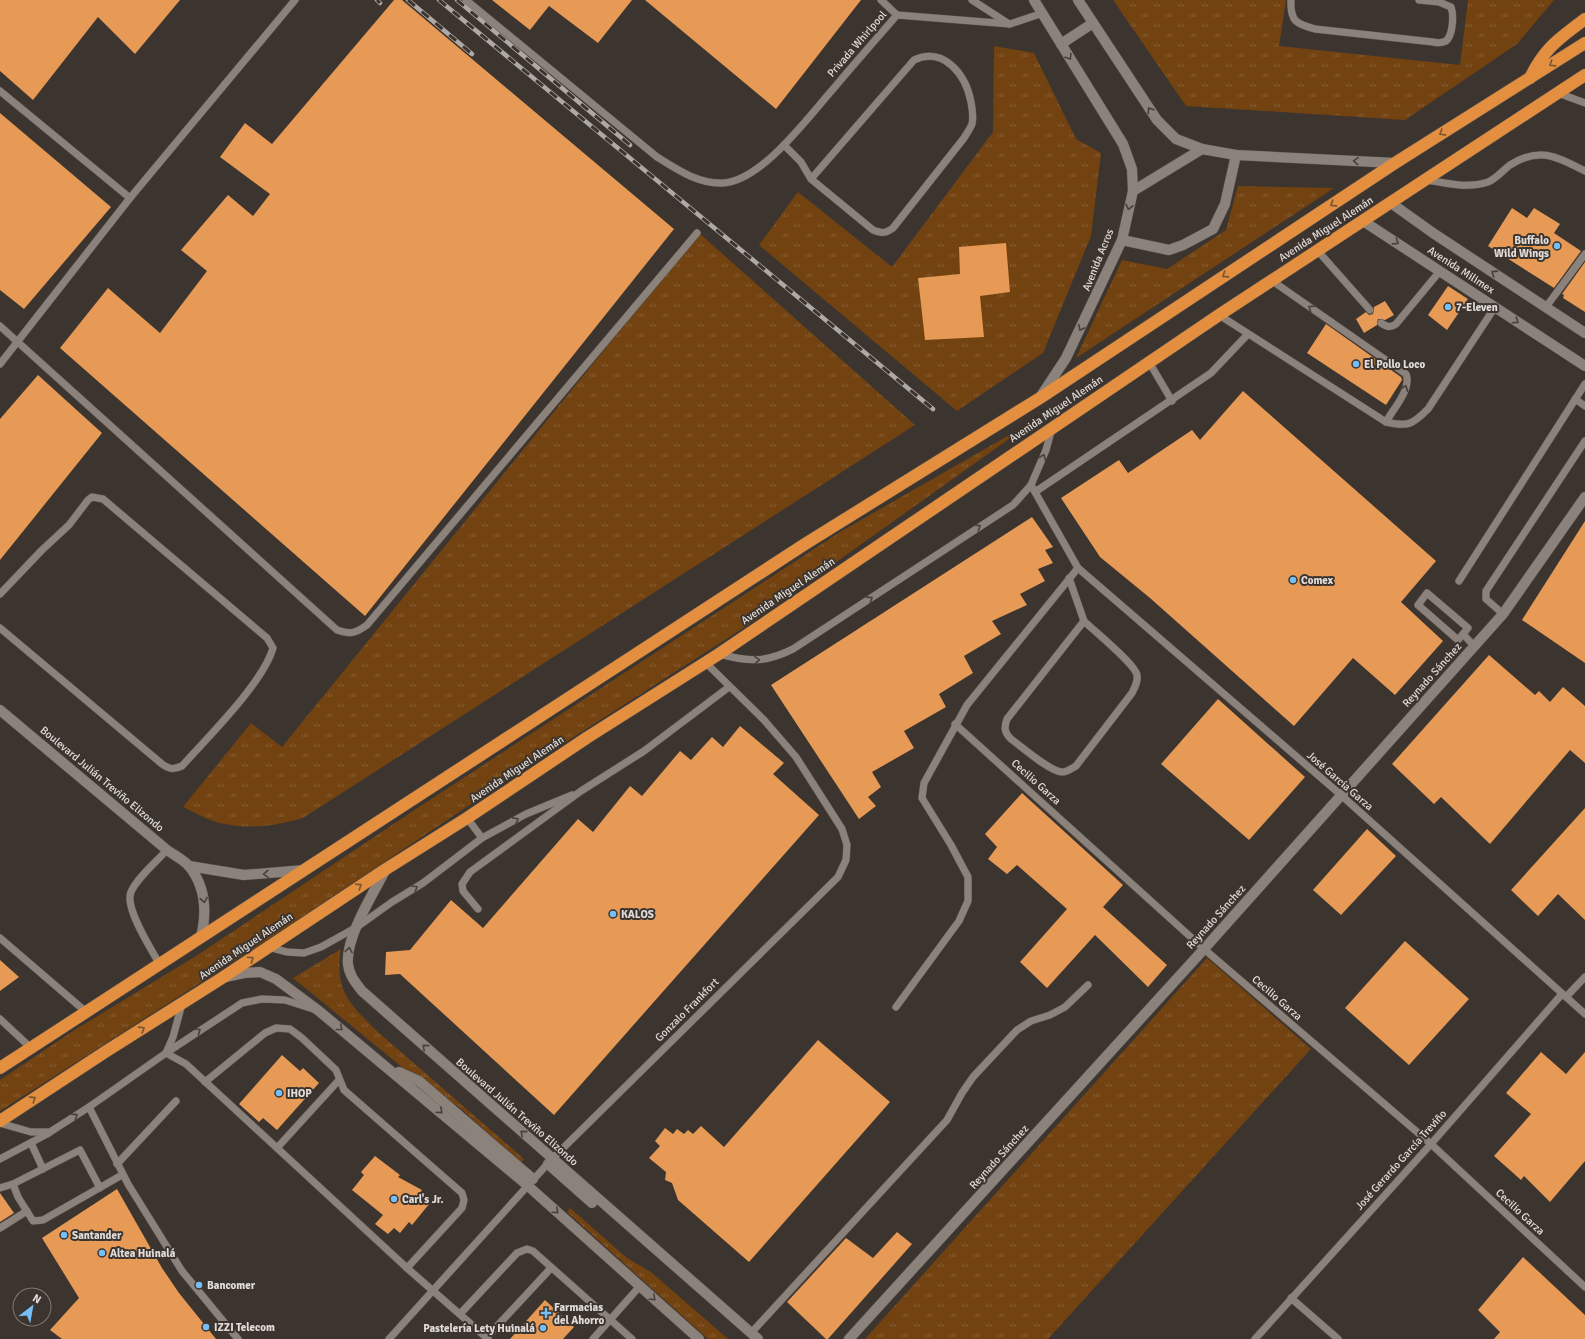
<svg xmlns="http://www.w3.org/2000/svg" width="1585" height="1339" font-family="Signika,sans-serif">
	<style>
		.grass { fill: url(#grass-tufts) }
		.building { fill: #e69a55 }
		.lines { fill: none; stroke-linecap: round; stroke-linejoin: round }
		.lane-casing { stroke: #58524d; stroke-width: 8 }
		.street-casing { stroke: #58524d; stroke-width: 11 }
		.secondary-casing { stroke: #58524d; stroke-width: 11 }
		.highway-casing { stroke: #58524d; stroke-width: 13 }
		.lane { stroke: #8b827b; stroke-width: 7 }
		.street { stroke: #8b827b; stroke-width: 10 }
		.secondary { stroke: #8b827b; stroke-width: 10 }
		.highway { stroke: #e38f3f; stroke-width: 12 }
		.rail-casing { stroke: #afa9a5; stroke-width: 4.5 }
		.rail { stroke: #3c342e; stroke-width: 3; stroke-dasharray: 9; stroke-linecap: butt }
		.oneway { stroke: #48403a }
		.oneway2 { stroke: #765434 }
		.poi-dot { fill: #74c0f6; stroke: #3c342e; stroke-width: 1.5 }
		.labels { text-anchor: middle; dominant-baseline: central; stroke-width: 4; stroke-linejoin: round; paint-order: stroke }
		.street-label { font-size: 11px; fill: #e2ddda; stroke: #3c342e }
		.poi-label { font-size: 11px; font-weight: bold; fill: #e2ddda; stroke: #3c342e; text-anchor: start }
	</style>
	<defs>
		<pattern id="grass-tufts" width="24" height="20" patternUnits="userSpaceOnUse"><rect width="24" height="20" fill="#724211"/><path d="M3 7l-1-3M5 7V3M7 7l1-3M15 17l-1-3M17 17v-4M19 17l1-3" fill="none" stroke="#865d33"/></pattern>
	</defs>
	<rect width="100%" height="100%" fill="#3c342e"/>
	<g class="grass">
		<path d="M1113 0H1286L1279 46 1460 65 1468 0H1554L1517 44 1405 120 1186 106Z"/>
		<path d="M994 46 1034 53 1076 139 1101 153 1091 236 1043 353 957 411 759 245 798 192 892 267 993 132Z"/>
		<path d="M1238 186 1334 188 1076 358 1122 260 1167 269 1226 230Z"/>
		<path d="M699 233 915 425 303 818C274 826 250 830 220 823 207 820 194 812 183 807L251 723 282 747Z"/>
		<path d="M1037 419 748 625 524 769 264 942 0 1111V1080L73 1031 196 956 422 805 840 532Z"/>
		<path d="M341 949C334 991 350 1004 378 1032L524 1159 521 1163 459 1107 419 1081 293 978Z"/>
		<path d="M1207 958 1311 1049 1048 1339H865Z"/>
		<path d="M570 1208 627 1258 651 1272 728 1339H708L567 1212Z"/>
	</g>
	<g class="building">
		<path d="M0 0H180L135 54 98 17 33 100 0 71Z"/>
		<path d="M394 0H402L674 229 365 616 60 348 108 288 160 333 207 271 181 250 228 195 253 216 270 194 220 157 245 123 272 144Z"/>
		<path d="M492 0H632L598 43 549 6 530 30Z"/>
		<path d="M645 0H861L776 109Z"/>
		<path d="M0 113 111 207 24 309 0 290Z"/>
		<path d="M1512 208 1527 218 1534 208 1560 224 1554 233 1581 251 1554 288 1488 246Z"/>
		<path d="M1006 243 1010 292 980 296 984 337 925 340 918 278 960 274 959 247Z"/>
		<path d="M1585 262V312L1563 298 1564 295 1562 294Z"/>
		<path d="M1448 286 1468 299 1447 330 1428 315Z"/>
		<path d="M1385 301 1394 315 1385 320 1378 319 1377 325 1364 333 1356 319 1366 312 1369 315 1373 314 1374 307Z"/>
		<path d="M1326 324 1401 377 1402 380 1386 405 1307 353Z"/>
		<path d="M38 375 102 433 0 560V419Z"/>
		<path d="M1243 391 1436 561 1401 602 1443 641 1395 695 1353 658 1294 726 1150 598 1100 557 1061 498 1119 460 1128 473 1192 430 1200 440Z"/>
		<path d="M1032 517 1053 547 1045 550 1053 563 1038 569 1045 581 1020 594 1027 605 992 621 1001 634 964 656 973 673 939 694 946 707 904 731 914 748 872 772 881 787 868 797 876 806 859 819 771 685Z"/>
		<path d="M1585 521V663L1522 620Z"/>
		<path d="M1489 655 1535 695 1539 691 1550 702 1563 687 1585 706V763L1570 750 1490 844 1441 797 1434 804 1392 764Z"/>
		<path d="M1218 699 1305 777 1249 840 1161 764Z"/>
		<path d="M740 726 784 763 773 774 819 815 554 1115 400 974 385 975 386 952 410 950 451 900 483 928 578 819 593 832 630 786 642 796 680 751 691 760 712 737 723 747Z"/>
		<path d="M1022 793 1123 885 1103 907 1167 965 1148 987 1095 935 1047 988 1020 962 1067 909 1017 865 1007 874 988 859 997 847 985 834Z"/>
		<path d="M1585 808V920L1558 894 1538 916 1511 890Z"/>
		<path d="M1367 829 1396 856 1341 915 1313 890Z"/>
		<path d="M1405 941 1469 999 1409 1065 1345 1008Z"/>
		<path d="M0 960 19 977 0 991Z"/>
		<path d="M818 1040 890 1102 749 1262 678 1200 672 1183 665 1180 666 1172 649 1158 660 1146 655 1141 665 1128 673 1134 677 1129 684 1134 688 1130 693 1134 701 1126 724 1147Z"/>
		<path d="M1541 1052 1566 1074 1585 1052V1161L1550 1202 1524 1176 1521 1180 1494 1156 1531 1114 1506 1093Z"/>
		<path d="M282 1055 300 1071 303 1068 319 1083 277 1130 263 1118 259 1122 239 1104Z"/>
		<path d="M375 1156 400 1175 398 1177 422 1190 419 1194 430 1203 412 1225 409 1222 400 1233 394 1228 388 1234 375 1224 383 1215 352 1190 364 1175 361 1172Z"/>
		<path d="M117 1189 162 1268 179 1293 216 1339H62L50 1330 79 1298 42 1238Z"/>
		<path d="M0 1193 14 1213 0 1222Z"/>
		<path d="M897 1232 912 1244 828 1339H826L787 1302 846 1238 873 1258Z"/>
		<path d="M1523 1257 1585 1315V1339H1494L1500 1332 1478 1310Z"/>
		<path d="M545 1300 574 1327 563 1339H510Z"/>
	</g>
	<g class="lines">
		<defs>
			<g id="lane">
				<path d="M466 0 657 157C678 170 698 184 723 183 762 181 809 116 834 88 855 63 876 39 897 15L1010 24 1043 13"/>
				<path d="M881 0 897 15"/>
				<path d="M972 0 1009 24"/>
				<path d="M1291 0C1290 21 1296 24 1315 29L1433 42C1437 43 1442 43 1446 41 1453 35 1454 15 1451 7L1439 2 1419 0"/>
				<path d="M0 91 130 198"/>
				<path d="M1558 93 1585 103"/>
				<path d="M784 145 801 162 811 179 873 230C881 233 885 234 893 228L964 138C967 133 970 129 972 124 974 117 972 109 971 102 966 75 944 46 914 60L811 179"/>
				<path d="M1427 180C1446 183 1468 189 1488 182 1496 179 1503 170 1510 165 1540 146 1557 157 1585 171"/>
				<path d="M1317 250 1370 310"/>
				<path d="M1271 280 1406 374C1412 389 1393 409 1386 422"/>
				<path d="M1546 307 1585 254"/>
				<path d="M1219 315 1386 422C1408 427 1412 425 1428 409L1495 307"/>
				<path d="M1381 323C1387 327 1390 328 1396 324L1440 271"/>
				<path d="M0 326 337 630C350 635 356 633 367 625L697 233"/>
				<path d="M1149 362 1172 401"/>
				<path d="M0 364 130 198 295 0"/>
				<path d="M1575 399 1585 406"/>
				<path d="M1031 485 1078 568 1341 795 1585 1014"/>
				<path d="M1035 492 1211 373 1248 334"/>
				<path d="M1069 578 1084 621 1007 719C1004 727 1004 732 1011 739 1022 747 1049 771 1062 772 1067 772 1071 769 1076 766L1132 693C1135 687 1138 682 1137 675 1135 664 1094 631 1084 621"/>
				<path d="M1459 581 1585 384"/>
				<path d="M1427 593 1468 628 1458 640 1418 605Z"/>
				<path d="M0 594 42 550 69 525 88 500 92 497 103 499 267 638 273 648C263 683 207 738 182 766 173 770 169 769 162 764L0 628"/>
				<path d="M1503 614 1486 599V591L1585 441"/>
				<path d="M1463 634 1474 646"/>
				<path d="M719 654C749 662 765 663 793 649L1013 505 1031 485 1046 450 1052 428"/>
				<path d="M955 724 1204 949 1431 1144 1585 1287"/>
				<path d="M467 818 482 838"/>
				<path d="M478 909 463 891 462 884 470 872 581 791 644 751 729 687"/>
				<path d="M0 938 85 1011"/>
				<path d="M268 947 287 952 304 953 321 947 357 927 392 902 423 883 482 838 526 814 572 795"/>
				<path d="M159 963C151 949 124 907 131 892 137 878 156 862 167 850"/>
				<path d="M1566 997 1585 977"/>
				<path d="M896 1007 959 921 968 901V877L951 845 922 798 924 783 967 705 1078 568"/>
				<path d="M313 1009 285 1000 262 999 242 1003 166 1053 186 1064 407 1268 488 1339"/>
				<path d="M0 1019 31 1048"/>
				<path d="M205 1082 265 1033 276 1028 290 1029 302 1038 336 1070 344 1090 462 1193 464 1200 462 1208 407 1268"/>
				<path d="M89 1107 128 1184 182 1271 238 1339"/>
				<path d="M0 1123 31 1132H50L89 1107 166 1053 173 1037 182 1004"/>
				<path d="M31 1143 43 1169"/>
				<path d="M277 1148 339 1080"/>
				<path d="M0 1159 49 1133"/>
				<path d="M117 1164 176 1101"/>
				<path d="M0 1188 13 1184"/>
				<path d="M100 1188 80 1150 13 1184 18 1197 33 1221 43 1220C69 1205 96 1190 122 1175"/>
				<path d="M0 1228 27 1211"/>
				<path d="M1291 1298 1338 1339"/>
				<path d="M460 1314 517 1253 527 1249 533 1251 632 1339"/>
				<path d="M751 1333 947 1120 962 1093 973 1077 1017 1030 1031 1021 1050 1015 1065 1007 1088 985"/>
				<path d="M486 1338 551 1268"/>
				<path d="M389 1339 552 1159 838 877 846 860 847 845 842 829 796 757 764 720 705 662"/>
				<path d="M593 1339 640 1286"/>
				<path d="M1255 1339 1431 1144 1562 994"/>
			</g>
			<g id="street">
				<path d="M1034 0 1123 144 1132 169 1133 191 1122 240 1066 358 1041 396"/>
				<path d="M1078 0 1157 120 1176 139 1202 149 1236 155 1395 163"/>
				<path d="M1061 44 1093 23"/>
				<path d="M1133 191 1202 149"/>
				<path d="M1391 203 1433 233 1585 333"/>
				<path d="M1363 221 1585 366"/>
				<path d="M1122 240 1169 250 1183 245 1213 229 1225 204 1236 155"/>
				<path d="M0 710 167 850C174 855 184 860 189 866 206 887 207 912 201 937"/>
				<path d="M189 866 244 875 304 870"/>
				<path d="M849 1339 1204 949 1503 614 1585 497"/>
			</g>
			<g id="secondary">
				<path d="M386 869C374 892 345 938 348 964 349 975 355 982 362 991L758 1339"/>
				<path d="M226 977 244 973 260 972 276 979 319 1011 527 1185 699 1339"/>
				<path d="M399 1072 419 1081 533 1179"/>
				<path d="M548 1164 592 1203"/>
			</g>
			<g id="highway">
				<path d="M1530 78C1545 47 1559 39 1585 19"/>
				<path d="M0 1068 805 544 1040 398 1395 163 1585 43"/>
				<path d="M0 1121 105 1052 222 978 386 869 467 818 588 737 719 654 1219 315 1585 75"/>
			</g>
		</defs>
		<use href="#lane" class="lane-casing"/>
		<use href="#street" class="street-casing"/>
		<use href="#secondary" class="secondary-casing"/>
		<use href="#highway" class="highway-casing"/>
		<use href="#lane" class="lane"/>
		<use href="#street" class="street"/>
		<use href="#secondary" class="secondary"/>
		<use href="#highway" class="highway"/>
		<defs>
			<g id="rail">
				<path d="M377 0 380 3"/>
				<path d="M408 0 472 54"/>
				<path d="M439 0 933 409"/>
				<path d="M457 0 630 145"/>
			</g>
		</defs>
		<use href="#rail" class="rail-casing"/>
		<use href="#rail" class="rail"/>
	</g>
	<defs><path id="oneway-chevron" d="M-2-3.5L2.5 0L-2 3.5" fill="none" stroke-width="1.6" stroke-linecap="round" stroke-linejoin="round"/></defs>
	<g class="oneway">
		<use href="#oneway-chevron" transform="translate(1069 57) rotate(58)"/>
		<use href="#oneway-chevron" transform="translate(1150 110) rotate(-123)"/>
		<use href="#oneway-chevron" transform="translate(1356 161) rotate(-177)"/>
		<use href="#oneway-chevron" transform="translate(1129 207) rotate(103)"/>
		<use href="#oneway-chevron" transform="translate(1396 242) rotate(33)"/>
		<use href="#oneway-chevron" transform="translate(1494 273) rotate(-147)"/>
		<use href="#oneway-chevron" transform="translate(1311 308) rotate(-146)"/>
		<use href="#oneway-chevron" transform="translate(1516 321) rotate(34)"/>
		<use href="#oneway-chevron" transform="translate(1081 328) rotate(116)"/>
		<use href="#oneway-chevron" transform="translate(1405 388) rotate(-68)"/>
		<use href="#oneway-chevron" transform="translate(1043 457) rotate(-68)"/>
		<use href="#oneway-chevron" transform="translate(978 527) rotate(-33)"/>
		<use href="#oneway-chevron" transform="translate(870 599) rotate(-33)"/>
		<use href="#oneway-chevron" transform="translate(757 660) rotate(-4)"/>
		<use href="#oneway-chevron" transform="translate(516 820) rotate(-29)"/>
		<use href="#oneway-chevron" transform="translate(266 874) rotate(178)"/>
		<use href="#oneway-chevron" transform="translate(415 888) rotate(-31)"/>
		<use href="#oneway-chevron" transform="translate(204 900) rotate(79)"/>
		<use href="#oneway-chevron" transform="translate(349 950) rotate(-81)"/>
		<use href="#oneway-chevron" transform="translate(340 1028) rotate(39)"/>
		<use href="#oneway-chevron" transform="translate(198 1031) rotate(-35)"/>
		<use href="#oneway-chevron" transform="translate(425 1047) rotate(-139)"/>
		<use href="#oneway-chevron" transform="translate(440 1111) rotate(41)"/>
		<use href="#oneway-chevron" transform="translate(75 1116) rotate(-33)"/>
		<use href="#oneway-chevron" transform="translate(523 1133) rotate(-139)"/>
		<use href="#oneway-chevron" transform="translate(556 1211) rotate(42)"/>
		<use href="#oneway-chevron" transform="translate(653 1298) rotate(42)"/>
	</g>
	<g class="oneway2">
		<use href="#oneway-chevron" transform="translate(1552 64) rotate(148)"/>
		<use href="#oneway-chevron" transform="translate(1442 133) rotate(148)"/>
		<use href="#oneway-chevron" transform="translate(1333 204) rotate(147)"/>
		<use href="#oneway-chevron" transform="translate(1225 275) rotate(147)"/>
		<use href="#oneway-chevron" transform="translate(359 886) rotate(-34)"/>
		<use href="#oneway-chevron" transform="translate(251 959) rotate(-34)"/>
		<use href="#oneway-chevron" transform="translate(142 1029) rotate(-32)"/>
		<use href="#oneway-chevron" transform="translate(33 1099) rotate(-33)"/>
	</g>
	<g class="poi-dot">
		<circle cx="1557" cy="246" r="4"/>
		<circle cx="1448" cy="307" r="4"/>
		<circle cx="1356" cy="364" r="4"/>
		<circle cx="1293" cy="580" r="4"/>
		<circle cx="613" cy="914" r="4"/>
		<circle cx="279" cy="1093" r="4"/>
		<circle cx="394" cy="1199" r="4"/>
		<circle cx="64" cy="1235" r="4"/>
		<circle cx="102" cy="1253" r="4"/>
		<circle cx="199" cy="1285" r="4"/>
		<path d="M544 1307h4v4h4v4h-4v4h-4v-4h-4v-4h4z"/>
		<circle cx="206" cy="1327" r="4"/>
		<circle cx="543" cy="1328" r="4"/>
	</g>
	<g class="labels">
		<g class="street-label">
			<text transform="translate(857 44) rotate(-49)">Privada Whirlpool</text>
			<text transform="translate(1326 229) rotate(-33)">Avenida Miguel Alemán</text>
			<text transform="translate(1098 260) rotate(-68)">Avenida Acros</text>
			<text transform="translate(1461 270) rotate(33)">Avenida Milimex</text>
			<text transform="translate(1056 409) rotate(-34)">Avenida Miguel Alemán</text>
			<text transform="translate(788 591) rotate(-34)">Avenida Miguel Alemán</text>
			<text transform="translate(1432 675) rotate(-48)">Reynado Sánchez</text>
			<text transform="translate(517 769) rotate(-34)">Avenida Miguel Alemán</text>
			<text transform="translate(102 779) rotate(40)">Boulevard Julián Treviño Elizondo</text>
			<text transform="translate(1340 781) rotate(41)">José García Garza</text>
			<text transform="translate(1036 782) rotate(42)">Cecilio Garza</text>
			<text transform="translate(1216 917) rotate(-48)">Reynado Sánchez</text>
			<text transform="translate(246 946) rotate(-34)">Avenida Miguel Alemán</text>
			<text transform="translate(1277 998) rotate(41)">Cecilio Garza</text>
			<text transform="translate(687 1010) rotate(-45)">Gonzalo Frankfort</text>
			<text transform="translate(517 1112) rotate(41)">Boulevard Julián Treviño Elizondo</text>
			<text transform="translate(999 1157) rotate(-48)">Reynado Sánchez</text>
			<text transform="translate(1401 1160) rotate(-48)">José Gerardo García Treviño</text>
			<text transform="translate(1520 1212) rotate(43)">Cecilio Garza</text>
		</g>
		<g class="poi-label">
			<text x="1549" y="240" text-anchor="end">Buffalo<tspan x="1549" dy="13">Wild Wings</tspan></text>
			<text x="1456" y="307">7-Eleven</text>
			<text x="1364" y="364">El Pollo Loco</text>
			<text x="1301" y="580">Comex</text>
			<text x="621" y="914">KALOS</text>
			<text x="287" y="1093">IHOP</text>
			<text x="402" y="1199">Carl's Jr.</text>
			<text x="72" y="1235">Santander</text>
			<text x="110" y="1253">Altea Huinalá</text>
			<text x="207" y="1285">Bancomer</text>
			<text x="554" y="1307">Farmacias<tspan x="554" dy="13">del Ahorro</tspan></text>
			<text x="214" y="1327">IZZI Telecom</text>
			<text x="535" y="1328" text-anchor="end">Pastelería Lety Huinalá</text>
		</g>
	</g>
	<g transform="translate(32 1307) rotate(31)"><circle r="19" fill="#3c342e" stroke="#7e7873"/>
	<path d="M0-3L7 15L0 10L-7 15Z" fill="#74c0f6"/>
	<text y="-6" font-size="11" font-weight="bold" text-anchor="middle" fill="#e2ddda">N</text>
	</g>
</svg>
